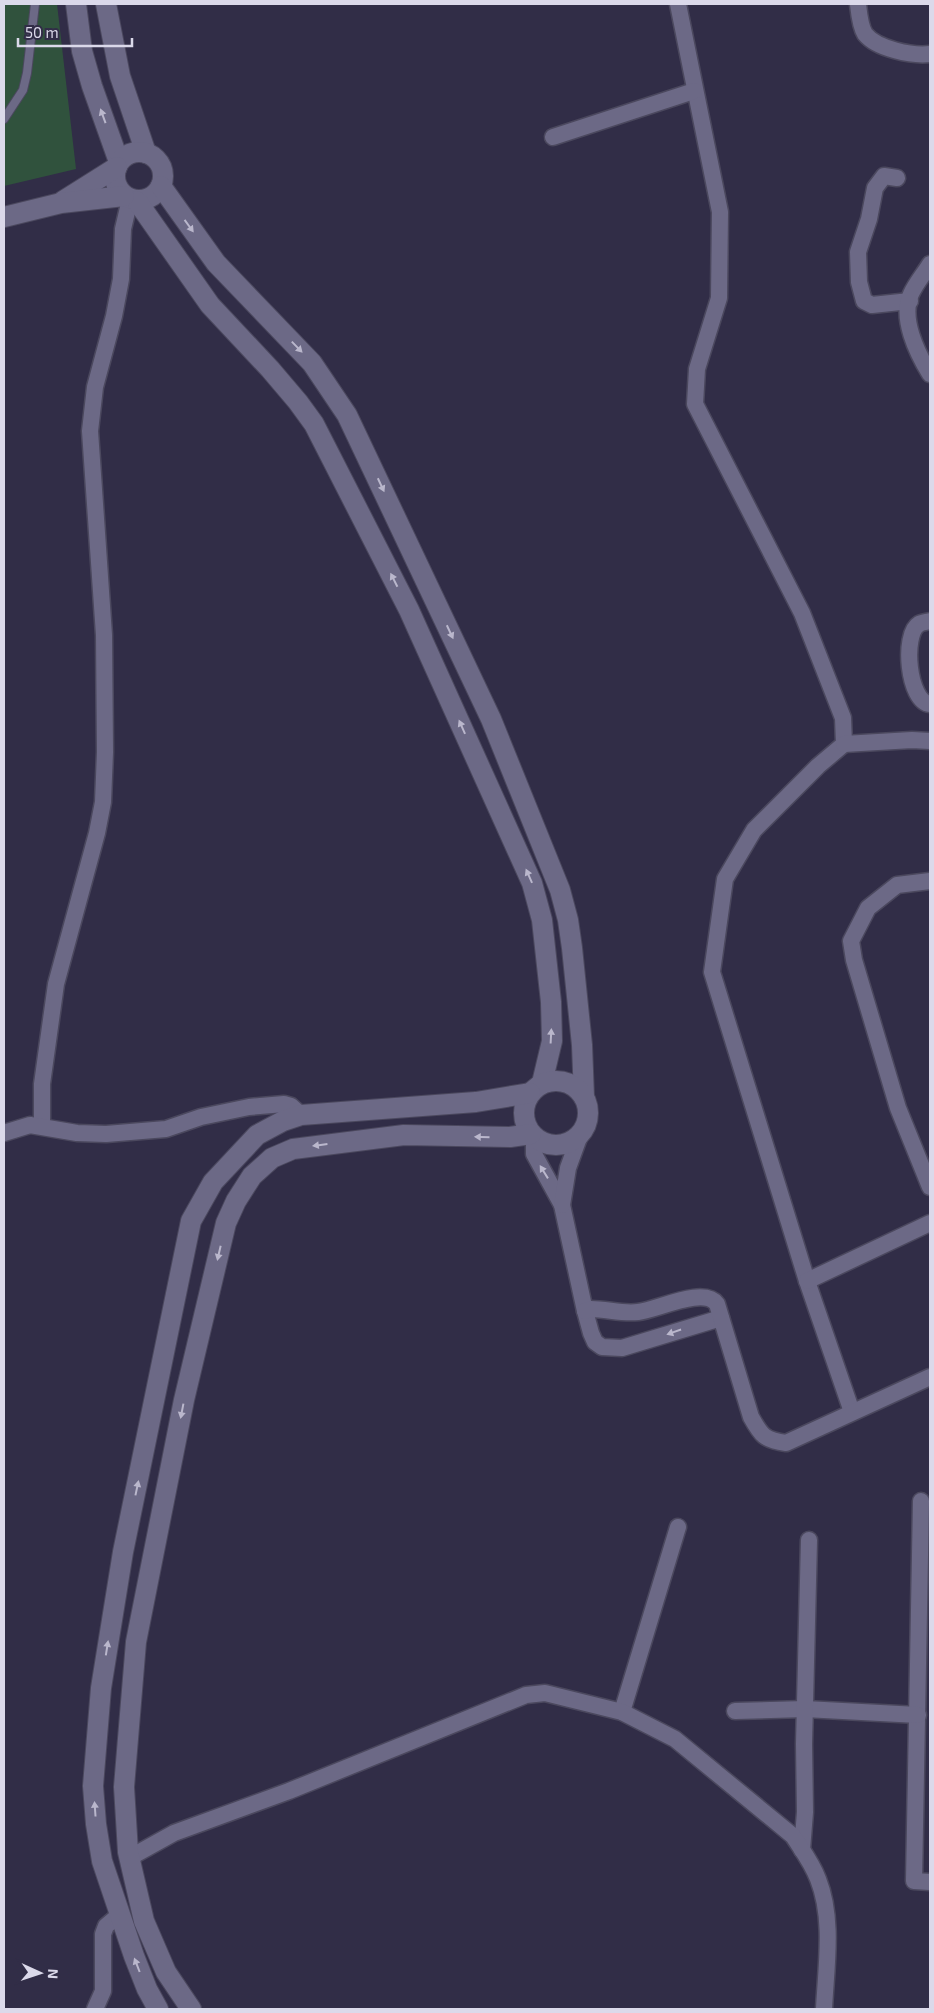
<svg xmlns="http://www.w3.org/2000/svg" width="934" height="2013" font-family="'Exo 2',sans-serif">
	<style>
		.green { fill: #30523d }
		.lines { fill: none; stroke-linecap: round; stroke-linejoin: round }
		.service-casing { stroke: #4b485e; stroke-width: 10 }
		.minor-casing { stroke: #4b485e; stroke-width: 19 }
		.tertiary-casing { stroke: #4b485e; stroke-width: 22 }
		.service { stroke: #6c6986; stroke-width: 8 }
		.minor { stroke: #6c6986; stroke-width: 16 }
		.tertiary { stroke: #6c6986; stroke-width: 20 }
		.oneway { fill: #bab7cc }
	</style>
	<rect width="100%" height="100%" fill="#312d47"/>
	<path class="green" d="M4 4H57L76 169 4 186Z"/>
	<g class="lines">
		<defs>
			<path id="service" d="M4 119 23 90 27 73 35 4"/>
			<g id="minor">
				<path d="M678 4 720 212 719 298 697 369 695 404 802 613 843 718 844 744 818 766 754 830 725 879 712 972 807 1281 852 1412"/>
				<path d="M858 4C859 13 860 26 865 34 877 49 912 56 930 54"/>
				<path d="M553 137 694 91"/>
				<path d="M897 178 884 176 875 188 869 219 858 252 859 282 864 301 872 305 910 301"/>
				<path d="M930 264C924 274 916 283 911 294 900 318 917 353 930 374"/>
				<path d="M930 621C927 622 922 622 919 624 902 634 908 702 930 704"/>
				<path d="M844 744 912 740 930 741"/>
				<path d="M930 881 897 885 868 908 851 941 854 960 898 1108 930 1187"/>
				<path d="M42 1126V1084L56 984 97 833 103 802 105 752 104 635 90 431 95 387 114 316 121 279 123 229 130 199"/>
				<path d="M4 1133 30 1125 77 1133 106 1134 166 1129 201 1117 249 1107 284 1104 291 1106 301 1115"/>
				<path d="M534 1137V1154L562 1205 585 1311 591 1333 595 1342 602 1347 622 1348 721 1318"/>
				<path d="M562 1205 568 1168 580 1135"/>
				<path d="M807 1281 930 1223"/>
				<path d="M585 1311 591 1309C607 1309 622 1314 638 1312 657 1310 704 1286 717 1304L751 1417C761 1435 764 1440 786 1443L930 1377"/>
				<path d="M921 1501 914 1881 930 1882"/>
				<path d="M735 1711 805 1709 918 1715"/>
				<path d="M622 1712 678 1527"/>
				<path d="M802 1850 805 1812 804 1744 809 1540"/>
				<path d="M129 1858 174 1833 289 1791 526 1695 545 1693 622 1712 675 1739 793 1836C802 1850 812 1863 818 1879 834 1919 826 1967 824 2009"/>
				<path d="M95 2009 103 1991V1934L106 1926 119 1915"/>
			</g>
			<g id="tertiary">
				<path d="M76 4 82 51 92 86 119 162"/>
				<path d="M106 4 120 76 146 153"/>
				<circle cx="139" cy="176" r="24"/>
				<path d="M161 186 216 263 312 363 347 415 491 719 560 890 568 920 572 948 582 1045 584 1097"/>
				<path d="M63 201 117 167"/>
				<path d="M137 201 210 305 270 369 298 402 314 424 409 610 532 883 542 920 551 1002 552 1041 542 1083"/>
				<path d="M4 217 61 203 124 196"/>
				<circle cx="556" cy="1113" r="32"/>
				<path d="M158 2009 147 1989 134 1956 102 1861 96 1824 93 1786 101 1688 123 1552 191 1221 213 1182 257 1135 283 1121 301 1115 476 1102 530 1093"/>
				<path d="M191 2009 166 1972 144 1921 128 1852 124 1787 136 1642 184 1400 226 1223 236 1201 252 1176 272 1158 293 1149 404 1135 510 1137 531 1134"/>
			</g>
		</defs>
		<use href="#service" class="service-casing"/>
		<use href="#minor" class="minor-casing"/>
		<use href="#tertiary" class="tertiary-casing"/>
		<use href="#service" class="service"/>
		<use href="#minor" class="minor"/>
		<use href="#tertiary" class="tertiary"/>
	</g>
	<defs><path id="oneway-solid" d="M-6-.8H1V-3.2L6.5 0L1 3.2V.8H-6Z" transform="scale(1.25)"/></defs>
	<g class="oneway">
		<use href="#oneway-solid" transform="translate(103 116) rotate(-110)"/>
		<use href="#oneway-solid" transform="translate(189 226) rotate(54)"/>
		<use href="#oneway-solid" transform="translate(297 347) rotate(46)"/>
		<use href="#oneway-solid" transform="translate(381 485) rotate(65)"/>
		<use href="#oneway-solid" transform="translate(394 580) rotate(-117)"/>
		<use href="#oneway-solid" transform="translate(450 632) rotate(65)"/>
		<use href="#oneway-solid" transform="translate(462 727) rotate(-114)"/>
		<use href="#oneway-solid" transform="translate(529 876) rotate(-114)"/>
		<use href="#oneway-solid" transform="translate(551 1036) rotate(-87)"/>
		<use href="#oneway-solid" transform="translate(482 1137) rotate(-179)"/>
		<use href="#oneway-solid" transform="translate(320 1145) rotate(173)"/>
		<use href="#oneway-solid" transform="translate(544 1172) rotate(-122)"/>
		<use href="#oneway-solid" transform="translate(219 1253) rotate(103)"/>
		<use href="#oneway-solid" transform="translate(674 1332) rotate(161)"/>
		<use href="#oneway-solid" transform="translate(182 1411) rotate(101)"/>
		<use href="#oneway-solid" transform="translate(137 1488) rotate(-78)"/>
		<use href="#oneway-solid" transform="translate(107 1648) rotate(-81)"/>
		<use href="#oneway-solid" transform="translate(95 1809) rotate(-94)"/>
		<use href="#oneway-solid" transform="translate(137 1965) rotate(-111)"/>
	</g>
	<rect width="934" height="2013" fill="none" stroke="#dbd9ea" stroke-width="10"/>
	<g transform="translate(40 1973) rotate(93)" stroke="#312d47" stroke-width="4" paint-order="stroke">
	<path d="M0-4L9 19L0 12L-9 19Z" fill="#dbd9ea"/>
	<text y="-8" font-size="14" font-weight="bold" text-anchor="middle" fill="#dbd9ea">N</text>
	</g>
	<path d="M18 38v8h114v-8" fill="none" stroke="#dbd9ea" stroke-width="2.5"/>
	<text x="25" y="38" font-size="15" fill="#dbd9ea" stroke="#312d47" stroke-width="4" paint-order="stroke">50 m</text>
</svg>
